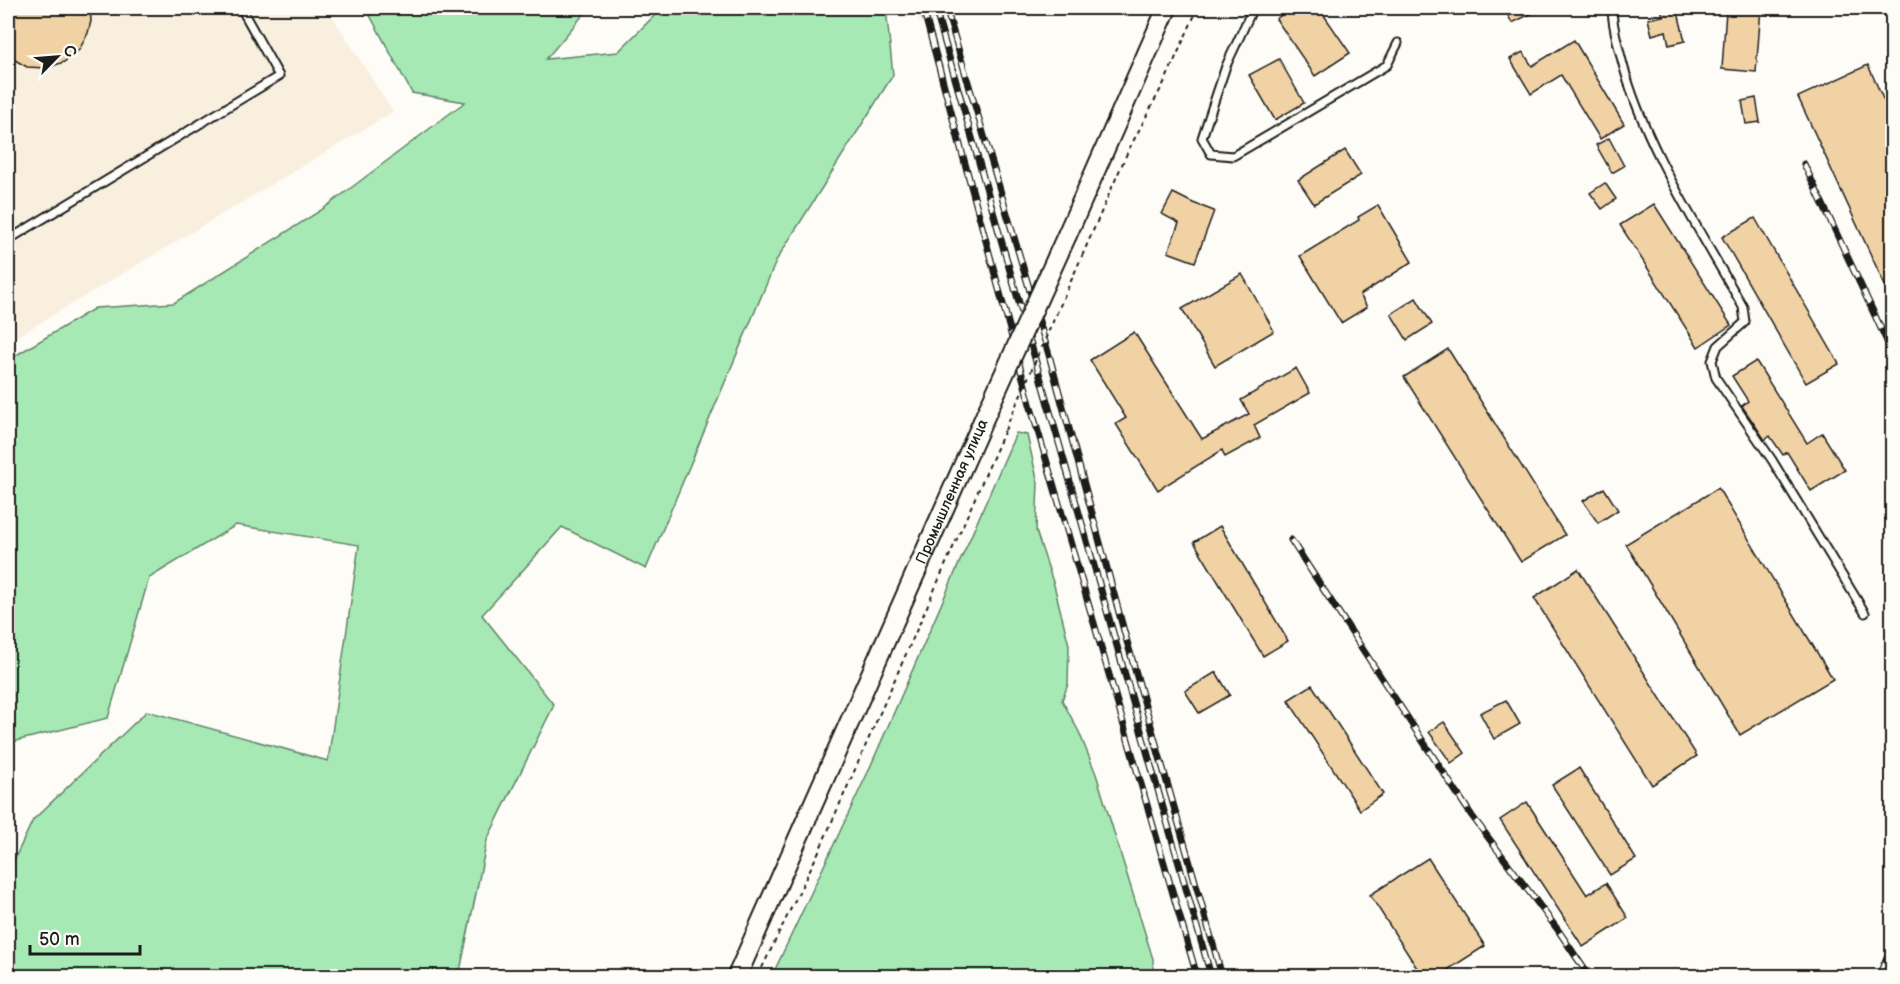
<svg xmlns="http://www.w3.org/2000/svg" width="1900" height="984" font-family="'Balsamiq Sans',sans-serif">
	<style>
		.built { fill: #f9efde }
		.green { fill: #a6e9b4; stroke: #618268; stroke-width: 1.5 }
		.building { fill: #f1d2a4; stroke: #1c1c1c; stroke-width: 1.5 }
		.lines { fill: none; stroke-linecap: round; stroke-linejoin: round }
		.service-casing { stroke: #1c1c1c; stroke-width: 11 }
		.tertiary-casing { stroke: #1c1c1c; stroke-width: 22 }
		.path { stroke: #1c1c1c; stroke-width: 2; stroke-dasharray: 4.5 4.5; stroke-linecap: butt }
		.service { stroke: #fdfcf7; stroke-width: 7 }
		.tertiary { stroke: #fdfcf7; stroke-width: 18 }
		.rail-casing { stroke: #1c1c1c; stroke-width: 7 }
		.rail { stroke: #fdfcf7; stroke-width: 4.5; stroke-dasharray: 14; stroke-linecap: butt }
		.tertiary-bridge-casing { stroke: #1c1c1c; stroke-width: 22; stroke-linecap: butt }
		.path-bridge { stroke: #1c1c1c; stroke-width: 2; stroke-dasharray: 4.5 4.5; stroke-linecap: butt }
		.tertiary-bridge { stroke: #fdfcf7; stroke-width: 18 }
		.labels { text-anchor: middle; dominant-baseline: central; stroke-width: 4.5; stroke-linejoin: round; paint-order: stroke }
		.street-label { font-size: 15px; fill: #1c1c1c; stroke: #fdfcf7 }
	</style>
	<rect width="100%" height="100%" fill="#fdfcf7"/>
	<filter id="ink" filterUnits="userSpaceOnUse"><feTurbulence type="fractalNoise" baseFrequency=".0167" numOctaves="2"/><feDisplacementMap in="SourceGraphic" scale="12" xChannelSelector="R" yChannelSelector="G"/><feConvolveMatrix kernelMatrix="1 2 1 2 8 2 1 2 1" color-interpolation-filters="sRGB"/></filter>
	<g filter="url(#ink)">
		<g class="built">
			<path d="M8 8H327L393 112 8 342Z"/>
			<path d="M916 8H954L956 15 920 23Z"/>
		</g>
		<g class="green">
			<path d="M366 8H589L546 59 618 52 662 8H886L893 75 777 259 646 569 562 527 482 615 554 705 487 840 459 976H8V873L33 820 147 711 328 761 359 545 236 525 149 578 108 718 8 743V360L95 308 174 303 323 209 465 102 412 93Z"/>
			<path d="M1016 433 1027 435 1038 483 1036 531 1054 585 1069 645 1068 684 1062 700 1079 732 1096 774 1153 959V976H772L868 772Z"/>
		</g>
		<g class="building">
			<path d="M8 8H90L91 21 88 33 79 50 64 62 46 68 27 67 8 56Z"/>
			<path d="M1292 8H1319L1350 53 1315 76 1276 19Z"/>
			<path d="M1504 8H1543L1512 23Z"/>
			<path d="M1661 8H1677L1685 41 1669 45 1666 31 1652 35 1648 19 1663 16Z"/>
			<path d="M1749 8H1761L1756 72 1722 69 1726 10 1749 12Z"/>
			<path d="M1574 40 1624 124 1600 139 1561 75 1531 94 1510 59 1523 52 1532 66Z"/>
			<path d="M1279 59 1304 103 1275 120 1249 75Z"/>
			<path d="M1868 65 1884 101 1893 97V303L1798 97Z"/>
			<path d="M1756 98 1760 122 1746 124 1742 101Z"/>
			<path d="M1609 138 1624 166 1612 173 1596 145Z"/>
			<path d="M1345 150 1361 175 1314 204 1298 180Z"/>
			<path d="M1605 183 1616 199 1602 209 1590 193Z"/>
			<path d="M1173 193 1193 203 1214 211 1195 262 1168 252 1179 223 1162 214Z"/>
			<path d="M1654 204 1731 325 1698 347 1620 225Z"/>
			<path d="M1378 205 1412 262 1360 295 1367 307 1341 323 1300 256 1359 220 1358 217Z"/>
			<path d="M1755 218 1839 364 1806 383 1722 237Z"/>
			<path d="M1242 274 1274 331 1215 366 1182 309Z"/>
			<path d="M1416 298 1432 324 1407 340 1391 314Z"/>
			<path d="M1134 332 1202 439 1249 414 1241 400 1296 368 1310 393 1254 425 1260 438 1225 457 1222 450 1158 490 1116 424 1126 418 1090 360Z"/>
			<path d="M1448 349 1565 535 1521 562 1404 377Z"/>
			<path d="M1756 361 1807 443 1822 433 1845 470 1811 491 1787 452 1783 455 1770 436 1765 440 1742 406 1748 401 1732 376Z"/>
			<path d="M1604 488 1618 510 1598 523 1583 501Z"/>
			<path d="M1718 488 1833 679 1740 735 1626 544Z"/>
			<path d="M1220 526 1288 641 1263 656 1194 542Z"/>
			<path d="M1578 569 1697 756 1652 785 1534 598Z"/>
			<path d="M1216 672 1230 695 1199 713 1185 691Z"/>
			<path d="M1312 685 1383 794 1360 810 1288 700Z"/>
			<path d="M1506 700 1520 724 1494 739 1480 713Z"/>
			<path d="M1444 722 1465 753 1451 763 1429 732Z"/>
			<path d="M1579 768 1636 859 1610 875 1552 785Z"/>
			<path d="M1527 802 1587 895 1606 883 1628 918 1583 947 1500 820Z"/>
			<path d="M1428 858 1485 946 1438 976H1422L1370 895Z"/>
		</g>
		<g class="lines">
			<defs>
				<g id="service">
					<path d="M1253 8 1226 66 1202 138 1211 154 1233 156 1269 135 1387 65 1398 43"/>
					<path d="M1612 8C1612 25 1617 40 1621 57 1643 144 1699 229 1743 307L1745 322 1718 346 1712 361 1716 378 1772 460 1865 613"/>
					<path d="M8 240 279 76 241 8"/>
				</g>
				<g id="tertiary">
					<path d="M1067 235 1167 8"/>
					<path id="s1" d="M737 976 986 414"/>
				</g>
			</defs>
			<use href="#service" class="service-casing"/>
			<use href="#tertiary" class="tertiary-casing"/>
			<g class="path">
				<path d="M1082 256 1128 151 1166 79 1198 8"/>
				<path d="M758 976 819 851 1005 430"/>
			</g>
			<use href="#service" class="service"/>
			<use href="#tertiary" class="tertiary"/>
			<defs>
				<g id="rail">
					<path d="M923 8 1030 404 1197 976"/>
					<path d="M935 8 1211 976"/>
					<path d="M946 8 1049 355 1124 631 1222 976"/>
					<path d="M1804 164 1892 352"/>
					<path d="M1291 540 1472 816 1558 930 1589 976"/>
					<path d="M1879 976 1892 945"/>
					<path d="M1892 976V974"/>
				</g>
			</defs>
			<use href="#rail" class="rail-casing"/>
			<use href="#rail" class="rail"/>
			<defs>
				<path id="tertiary-bridge" d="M986 414 1067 235"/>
			</defs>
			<use href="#tertiary-bridge" class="tertiary-bridge-casing"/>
			<path class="path-bridge" d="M1005 430 1082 256"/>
			<use href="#tertiary-bridge" class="tertiary-bridge"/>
		</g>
	</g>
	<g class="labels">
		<g class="street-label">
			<text stroke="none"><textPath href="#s1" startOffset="530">Промышленная улица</textPath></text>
		</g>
	</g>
	<rect width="1900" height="984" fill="none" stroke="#fdfcf7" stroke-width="30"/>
	<rect x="15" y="15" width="1870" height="954" fill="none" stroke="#1c1c1c" stroke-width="2" filter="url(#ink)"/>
	<g transform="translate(57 57) rotate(65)" stroke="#fdfcf7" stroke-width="4.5" paint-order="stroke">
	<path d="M0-4.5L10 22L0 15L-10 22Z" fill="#1c1c1c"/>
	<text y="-9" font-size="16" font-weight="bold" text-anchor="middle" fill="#1c1c1c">С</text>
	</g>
	<path d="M30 945v9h110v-9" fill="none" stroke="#1c1c1c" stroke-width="3"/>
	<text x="39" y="945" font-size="18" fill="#1c1c1c" stroke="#fdfcf7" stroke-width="4.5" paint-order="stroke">50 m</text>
</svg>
